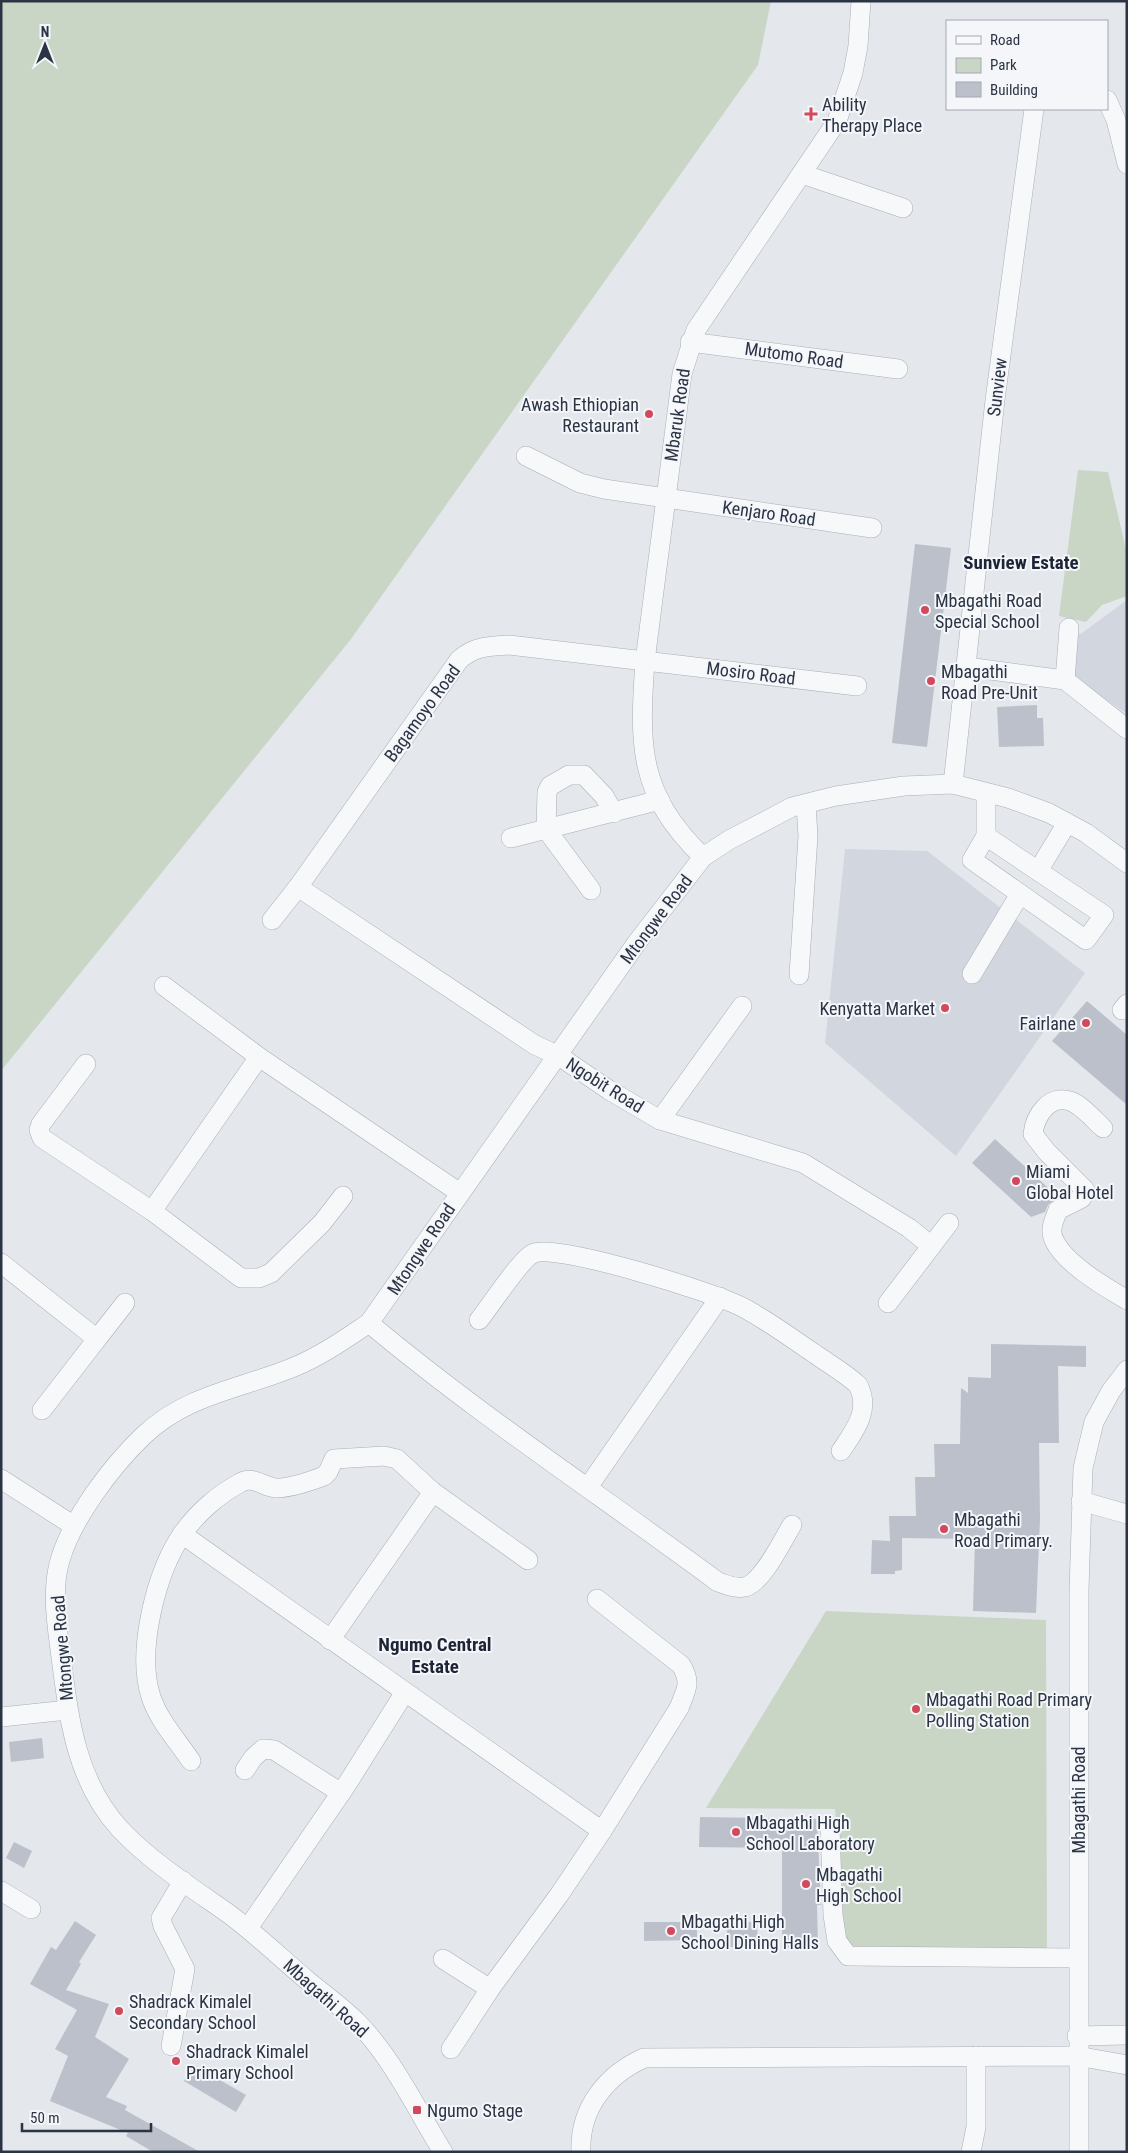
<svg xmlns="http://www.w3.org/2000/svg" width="1128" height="2153" font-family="'Roboto Condensed',sans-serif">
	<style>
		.built { fill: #d2d6de }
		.green { fill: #c9d6c5 }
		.building { fill: #bbc0ca }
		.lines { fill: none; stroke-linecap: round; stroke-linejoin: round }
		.minor-casing { stroke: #a9aeb7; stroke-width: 20 }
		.minor { stroke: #f7f8fa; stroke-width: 19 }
		.poi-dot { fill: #d1495b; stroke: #f4f6f9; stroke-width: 2 }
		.labels { text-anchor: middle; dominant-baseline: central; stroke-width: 4; stroke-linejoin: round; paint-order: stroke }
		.poi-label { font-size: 18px; fill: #2b3445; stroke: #f4f6f9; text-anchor: start }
		.street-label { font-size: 18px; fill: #2b3445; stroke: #f4f6f9 }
		.neighbourhood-label { font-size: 19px; font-weight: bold; fill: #1d2536; stroke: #f4f6f9 }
	</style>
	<rect width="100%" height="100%" fill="#e4e7ec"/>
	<g class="built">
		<path d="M1127 600V714L1071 676 1072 637 1082 633Z"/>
		<path d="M845 849 927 851 1085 973 956 1156 825 1043Z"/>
	</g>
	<g class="green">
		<path d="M1 1H771L758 65 351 639 1 1071Z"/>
		<path d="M1078 470 1108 472 1127 554V596L1102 605 1086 622 1059 616Z"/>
		<path d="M826 1611 1046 1620 1047 1949 853 1948 840 1930 839 1850 835 1809 706 1808Z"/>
	</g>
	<g class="building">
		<path d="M915 544 951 548 927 747 892 743Z"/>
		<path d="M1037 705V718H1043L1044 746 999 747 997 707Z"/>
		<path d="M1087 1001 1127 1035V1105L1052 1041Z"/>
		<path d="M995 1139 1058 1197 1048 1205 1045 1212 1031 1217 972 1163Z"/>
		<path d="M991 1344 1086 1346V1367L1058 1366 1059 1443H1039L1040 1519 1036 1613 973 1611 975 1539 902 1538V1570L895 1571V1574H871L872 1540 890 1541 889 1516H916L915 1477H935L934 1444H960L961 1388 968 1393V1377L991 1378Z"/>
		<path d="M42 1738 44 1758 11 1762 9 1742Z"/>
		<path d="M700 1817 817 1819 821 1905H817L818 1947 782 1948V1848L699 1847Z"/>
		<path d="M14 1842 32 1851 24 1868 6 1858Z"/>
		<path d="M75 1921 96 1935 79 1962 81 1964 66 1990 109 2004 95 2037 129 2059 106 2097 127 2106 125 2110 200 2152H153L126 2136 128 2133 50 2101 68 2056 55 2049 77 2010 30 1984 51 1947 56 1950Z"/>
		<path d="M644 1922H697V1940L644 1941Z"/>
		<path d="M728 1922H757L758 1947H728V1943H726Z"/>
		<path d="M194 2065 246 2095 236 2112 184 2081Z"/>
	</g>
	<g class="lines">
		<defs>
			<g id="minor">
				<path d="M1107 100 1116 120 1127 164"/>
				<path d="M802 174 903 208"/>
				<path d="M690 342 898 369"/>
				<path d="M526 456 580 483 604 489 872 528"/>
				<path d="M967 667 1065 680 1127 729"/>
				<path d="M1065 680 1069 628"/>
				<path d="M953 784 995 400 1034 109"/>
				<path d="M986 836V793"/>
				<path d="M511 838 660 800"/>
				<path d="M703 857C638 794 639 746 645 661L682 374 696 330 837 121 853 73 858 46 861 1"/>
				<path d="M1038 871 986 836 972 860 1086 940 1104 915 1038 871 1067 823"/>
				<path d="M298 887 535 1045 559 1056 609 1090 660 1120 803 1163 909 1228 930 1245"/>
				<path d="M591 890 546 829 547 792 550 786 569 775H584L604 796 614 813"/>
				<path d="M272 920 298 887 459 660C474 646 490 646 509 645L857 686"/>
				<path d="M972 974 1020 894"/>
				<path d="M799 975 808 836 806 804"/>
				<path d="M164 986 259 1057 460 1193"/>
				<path d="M1122 1010 1127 1004"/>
				<path d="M86 1064 41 1124 39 1130 42 1138 152 1211 241 1278H259L271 1273 322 1223 343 1196"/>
				<path d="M660 1120 742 1006"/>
				<path d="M1103 1128C1094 1120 1082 1105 1070 1101 1049 1094 1035 1116 1033 1134L1046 1151 1085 1190 1082 1198 1058 1210C1054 1220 1049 1230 1054 1240 1065 1264 1105 1287 1127 1300"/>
				<path d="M152 1211 259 1057"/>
				<path d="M1 1263 97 1339 42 1410"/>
				<path d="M888 1303 949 1223"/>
				<path d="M479 1320C489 1308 522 1257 534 1253 559 1244 713 1292 742 1307 767 1320 791 1338 815 1354 829 1364 845 1373 858 1385 871 1410 855 1430 841 1451"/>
				<path d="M369 1323C480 1416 602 1496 718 1582 727 1585 736 1589 745 1587 763 1582 782 1541 792 1525"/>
				<path d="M97 1339 125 1303"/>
				<path d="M1 1479 74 1526"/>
				<path d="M588 1487 720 1297"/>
				<path d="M1081 1501 1127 1514"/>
				<path d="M182 1534 602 1831"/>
				<path d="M330 1640 433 1492"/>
				<path d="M1 1717 68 1710"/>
				<path d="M191 1761C177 1740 159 1721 151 1697 136 1651 156 1572 183 1533 197 1513 219 1494 240 1483 253 1475 263 1487 276 1488 291 1488 311 1481 324 1476L328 1472 334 1459 384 1456 397 1459 433 1492 528 1560"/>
				<path d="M245 1770 253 1758 263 1749 274 1750 341 1793"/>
				<path d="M830 1828 833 1915 837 1941 848 1956 1078 1958"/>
				<path d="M1 1891 31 1909"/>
				<path d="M248 1928 347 1784 405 1692"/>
				<path d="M443 1959 490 1989"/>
				<path d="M1077 2036 1127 2035"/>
				<path d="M171 2046 185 1969 163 1926 161 1918 183 1881"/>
				<path d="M451 2049 490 1989 559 1895 602 1831 679 1708C686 1690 692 1683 681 1665L597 1599"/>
				<path d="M443 2152C417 2110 392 2057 357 2022 342 2007 325 1995 308 1981 282 1959 257 1935 229 1914 192 1888 151 1862 120 1829 76 1781 69 1719 61 1657 57 1626 51 1591 60 1560 73 1517 111 1467 143 1436 187 1394 241 1389 294 1367 321 1356 345 1339 369 1323L638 941 703 857 729 840 792 807 836 796 904 786 953 784 1008 798 1049 813 1086 833 1127 863"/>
				<path d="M581 2152C579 2109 606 2075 644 2058L1077 2056 1127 2065"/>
				<path d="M971 2152 976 2127V2056"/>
				<path d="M1079 2152V1590L1083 1468 1094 1422 1111 1391 1127 1370"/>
			</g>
		</defs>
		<use href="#minor" class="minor-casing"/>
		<use href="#minor" class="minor"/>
	</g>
	<g class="poi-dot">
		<path d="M808.5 106.5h5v5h5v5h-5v5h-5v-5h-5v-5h5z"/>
		<circle cx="649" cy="414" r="5"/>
		<circle cx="925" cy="610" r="5"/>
		<circle cx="931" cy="681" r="5"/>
		<circle cx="945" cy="1008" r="5"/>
		<circle cx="1086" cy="1023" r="5"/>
		<circle cx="1016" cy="1181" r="5"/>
		<circle cx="944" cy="1529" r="5"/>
		<circle cx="916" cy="1709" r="5"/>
		<circle cx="736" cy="1832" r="5"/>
		<circle cx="806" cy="1884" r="5"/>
		<circle cx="671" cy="1931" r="5"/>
		<circle cx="119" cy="2011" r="5"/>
		<circle cx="176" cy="2061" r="5"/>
		<rect x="412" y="2105" width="10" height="10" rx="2.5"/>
	</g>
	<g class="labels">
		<g class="poi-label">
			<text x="822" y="104">Ability<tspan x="822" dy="21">Therapy Place</tspan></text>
			<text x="639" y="404" text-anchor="end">Awash Ethiopian<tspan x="639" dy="21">Restaurant</tspan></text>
			<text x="935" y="600">Mbagathi Road<tspan x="935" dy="21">Special School</tspan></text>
			<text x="941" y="671">Mbagathi<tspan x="941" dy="21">Road Pre-Unit</tspan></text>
			<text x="935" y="1008" text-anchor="end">Kenyatta Market</text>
			<text x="1076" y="1023" text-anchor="end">Fairlane</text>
			<text x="1026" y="1171">Miami<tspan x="1026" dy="21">Global Hotel</tspan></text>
			<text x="954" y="1519">Mbagathi<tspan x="954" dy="21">Road Primary.</tspan></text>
			<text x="926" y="1699">Mbagathi Road Primary<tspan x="926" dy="21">Polling Station</tspan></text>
			<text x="746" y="1822">Mbagathi High<tspan x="746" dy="21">School Laboratory</tspan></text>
			<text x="816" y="1874">Mbagathi<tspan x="816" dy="21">High School</tspan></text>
			<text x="681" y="1921">Mbagathi High<tspan x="681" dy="21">School Dining Halls</tspan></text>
			<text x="129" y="2001">Shadrack Kimalel<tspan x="129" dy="21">Secondary School</tspan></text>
			<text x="186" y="2051">Shadrack Kimalel<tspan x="186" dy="21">Primary School</tspan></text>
			<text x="427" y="2110">Ngumo Stage</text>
		</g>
		<g class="street-label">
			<text transform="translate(794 355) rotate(8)">Mutomo Road</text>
			<text transform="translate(997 387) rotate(-83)">Sunview</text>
			<text transform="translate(677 415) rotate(-82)">Mbaruk Road</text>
			<text transform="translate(769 513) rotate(8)">Kenjaro Road</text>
			<text transform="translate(751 673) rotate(7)">Mosiro Road</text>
			<text transform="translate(422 713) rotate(-54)">Bagamoyo Road</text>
			<text transform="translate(656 919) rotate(-53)">Mtongwe Road</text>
			<text transform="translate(605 1085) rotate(32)">Ngobit Road</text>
			<text transform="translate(421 1249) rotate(-56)">Mtongwe Road</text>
			<text transform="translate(62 1648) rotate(-95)">Mtongwe Road</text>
			<text transform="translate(1078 1800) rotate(-90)">Mbagathi Road</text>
			<text transform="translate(326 1998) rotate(42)">Mbagathi Road</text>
		</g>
		<g class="neighbourhood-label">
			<text x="1021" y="562">Sunview Estate</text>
			<text x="435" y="1644">Ngumo Central<tspan x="435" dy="22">Estate</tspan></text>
		</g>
	</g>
	<rect width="1128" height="2153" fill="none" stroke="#2b3445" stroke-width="5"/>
	<rect x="946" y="20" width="162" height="90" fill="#f4f6f9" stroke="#a4a8b1"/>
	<rect x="956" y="36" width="25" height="8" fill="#f7f8fa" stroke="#a4a8b1"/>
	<text x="990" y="45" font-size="15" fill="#2b3445">Road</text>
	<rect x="956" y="58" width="25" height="15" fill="#c9d6c5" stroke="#a4a8b1"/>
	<text x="990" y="70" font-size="15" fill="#2b3445">Park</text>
	<rect x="956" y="82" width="25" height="15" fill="#bbc0ca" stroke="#a4a8b1"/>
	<text x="990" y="95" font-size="15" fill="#2b3445">Building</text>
	<g transform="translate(45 45)" stroke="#f4f6f9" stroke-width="4" paint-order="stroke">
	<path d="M0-4L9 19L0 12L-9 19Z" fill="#2b3445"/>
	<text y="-8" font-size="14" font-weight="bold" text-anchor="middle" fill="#2b3445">N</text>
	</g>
	<path d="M22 2123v8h129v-8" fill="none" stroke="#2b3445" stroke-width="2.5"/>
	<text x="30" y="2123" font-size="15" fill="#2b3445" stroke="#f4f6f9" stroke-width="4" paint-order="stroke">50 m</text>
</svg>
